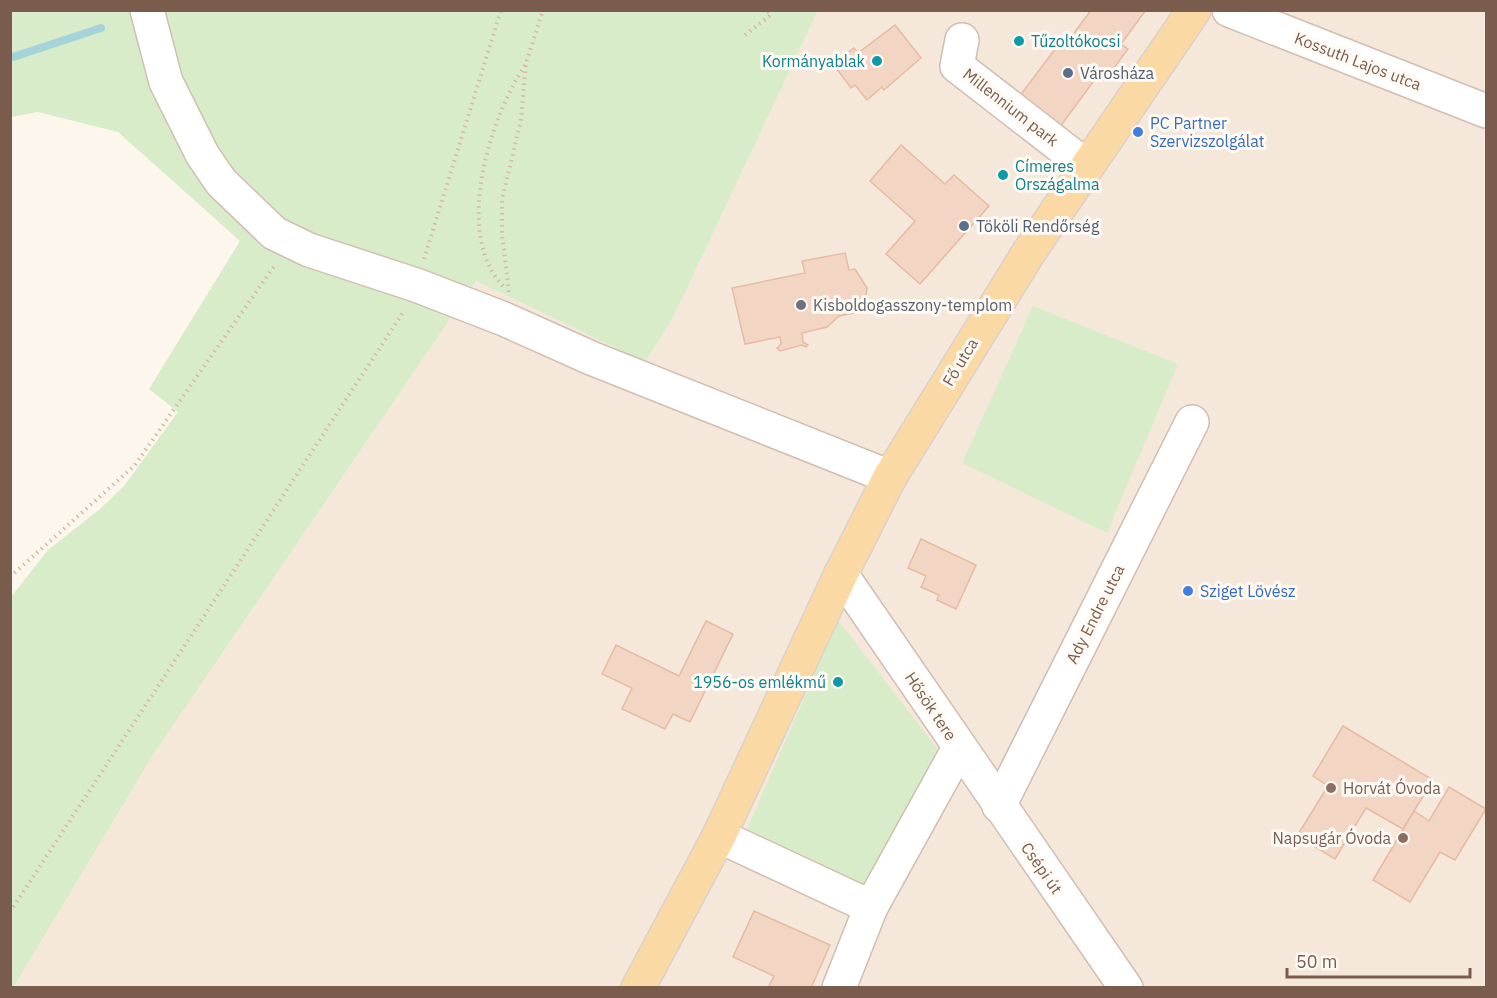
<svg xmlns="http://www.w3.org/2000/svg" width="1497" height="998" font-family="'IBM Plex Sans',sans-serif">
	<style>
		.residential { fill: #f5e8da }
		.green { fill: #d8ecc9 }
		.lines { fill: none; stroke-linecap: round; stroke-linejoin: round }
		.stream { stroke: #a5d3da; stroke-width: 8 }
		.building { fill: #f3d5c3; stroke: #e6bba3; stroke-width: 1.5 }
		.minor-casing { stroke: #d1beb0; stroke-width: 36 }
		.major-casing { stroke: #dad1cd; stroke-width: 36 }
		.path { stroke: #d9b8a5; stroke-width: 4; stroke-dasharray: 1.5 4.5; stroke-linecap: butt }
		.minor { stroke: #fff; stroke-width: 33 }
		.major { stroke: #fbd9a5; stroke-width: 33 }
		.culture-dot { fill: #0f9aa8; stroke: #fffaf3; stroke-width: 2 }
		.service-dot { fill: #5c6f8a; stroke: #fffaf3; stroke-width: 2 }
		.shop-dot { fill: #3f7fe0; stroke: #fffaf3; stroke-width: 2 }
		.worship-dot { fill: #6b7280; stroke: #fffaf3; stroke-width: 2 }
		.education-dot { fill: #8d6e63; stroke: #fffaf3; stroke-width: 2 }
		.labels { text-anchor: middle; dominant-baseline: central; stroke-width: 6; stroke-linejoin: round; paint-order: stroke }
		.culture-label { font-size: 16px; fill: #0d838f; stroke: #fffaf3; text-anchor: start }
		.street-label { font-size: 16px; fill: #7a5c4d; stroke: #fffaf3 }
		.service-label { font-size: 16px; fill: #4e5e75; stroke: #fffaf3; text-anchor: start }
		.shop-label { font-size: 16px; fill: #366cbe; stroke: #fffaf3; text-anchor: start }
		.worship-label { font-size: 16px; fill: #5b616d; stroke: #fffaf3; text-anchor: start }
		.education-label { font-size: 16px; fill: #785e54; stroke: #fffaf3; text-anchor: start }
	</style>
	<rect width="100%" height="100%" fill="#fdf6ec"/>
	<path class="residential" d="M818 11H1486V987L13 988 155 752 476 281 645 362 673 318Z"/>
	<g class="green">
		<path d="M10 11H818L673 318 645 362 476 281 155 752 13 988 10 987 11 597 48 550 100 509 124 486 178 412 149 389 240 241 118 132 38 112 11 117Z"/>
		<path d="M1033 306 1178 364 1107 533 962 463Z"/>
		<path d="M838 620 946 760 863 887 744 836Z"/>
	</g>
	<g class="lines">
		<path class="stream" d="M10 58 101 28"/>
	</g>
	<g class="building">
		<path d="M1091 10H1146L1121 44 1128 49 1108 76 1101 71 1057 131 1016 101 1062 40 1066 44Z"/>
		<path d="M895 25 921 58 884 90 882 87 867 100 855 85 851 88 833 64 854 48 858 53Z"/>
		<path d="M901 145 945 184 954 175 989 206 920 284 886 254 915 221 870 181Z"/>
		<path d="M845 253 849 270 855 269 867 288 864 311 839 316 827 327 802 333 803 342 808 345 806 347 802 345 780 351 777 348 781 344 780 337 745 344 732 288 805 273 802 261Z"/>
		<path d="M921 539 976 565 956 609 937 600 939 595 921 587 926 576 908 568Z"/>
		<path d="M706 621 733 634 690 722 673 714 665 729 622 709 632 688 602 674 616 645 679 676Z"/>
		<path d="M1343 726 1433 780 1403 829 1366 808 1335 859 1297 836 1328 786 1313 776Z"/>
		<path d="M1449 787 1486 809 1455 860 1440 852 1410 902 1373 880 1414 811 1429 821Z"/>
		<path d="M754 911 830 945 811 988H773L769 986 774 976 733 957Z"/>
	</g>
	<g class="lines">
		<defs>
			<g id="minor">
				<path d="M147 10 166 82 202 154 221 182 274 233 309 250 416 285 504 319 591 358 890 477"/>
				<path d="M1229 10 1486 111"/>
				<path d="M962 40 957 66 1086 166"/>
				<path d="M841 574 1126 988"/>
				<path d="M999 806 1192 422"/>
				<path d="M719 836 871 907 959 748"/>
				<path d="M839 988 871 907"/>
			</g>
			<path id="major" d="M638 988 719 836 841 574 890 477 1029 252 1194 10"/>
		</defs>
		<use href="#minor" class="minor-casing"/>
		<use href="#major" class="major-casing"/>
		<g class="path">
			<path d="M745 35 771 15 767 10"/>
			<path d="M424 259 501 10"/>
			<path d="M503 286C453 233 490 117 526 64"/>
			<path d="M509 292 502 234V199L521 120 526 63 543 10"/>
			<path d="M10 577 135 465 275 265"/>
			<path d="M10 912 404 311"/>
		</g>
		<use href="#minor" class="minor"/>
		<use href="#major" class="major"/>
	</g>
	<g class="culture-dot">
		<circle cx="1019" cy="41" r="6"/>
		<circle cx="877" cy="61" r="6"/>
		<circle cx="1003" cy="175" r="6"/>
		<circle cx="838" cy="682" r="6"/>
	</g>
	<g class="service-dot">
		<circle cx="1068" cy="73" r="6"/>
		<circle cx="964" cy="226" r="6"/>
	</g>
	<g class="shop-dot">
		<circle cx="1138" cy="132" r="6"/>
		<circle cx="1188" cy="591" r="6"/>
	</g>
	<circle class="worship-dot" cx="801" cy="305" r="6"/>
	<g class="education-dot">
		<circle cx="1331" cy="788" r="6"/>
		<circle cx="1403" cy="838" r="6"/>
	</g>
	<g class="labels">
		<g class="culture-label">
			<text x="1031" y="41">Tűzoltókocsi</text>
			<text x="865" y="61" text-anchor="end">Kormányablak</text>
			<text x="1015" y="166">Címeres<tspan x="1015" dy="18">Országalma</tspan></text>
			<text x="826" y="682" text-anchor="end">1956-os emlékmű</text>
		</g>
		<g class="street-label">
			<text transform="translate(1358 61) rotate(21)">Kossuth Lajos utca</text>
			<text transform="translate(1011 107) rotate(38)">Millennium park</text>
			<text transform="translate(960 362) rotate(-59)">Fő utca</text>
			<text transform="translate(1095 614) rotate(-63)">Ady Endre utca</text>
			<text transform="translate(931 706) rotate(56)">Hősök tere</text>
			<text transform="translate(1042 868) rotate(55)">Csépi út</text>
		</g>
		<g class="service-label">
			<text x="1080" y="73">Városháza</text>
			<text x="976" y="226">Tököli Rendőrség</text>
		</g>
		<g class="shop-label">
			<text x="1150" y="123">PC Partner<tspan x="1150" dy="18">Szervizszolgálat</tspan></text>
			<text x="1200" y="591">Sziget Lövész</text>
		</g>
		<g class="worship-label">
			<text x="813" y="305">Kisboldogasszony-templom</text>
		</g>
		<g class="education-label">
			<text x="1343" y="788">Horvát Óvoda</text>
			<text x="1391" y="838" text-anchor="end">Napsugár Óvoda</text>
		</g>
	</g>
	<rect width="1497" height="998" fill="none" stroke="#7a5c4d" stroke-width="24"/>
	<path d="M1287 968v9h183v-9" fill="none" stroke="#7a5c4d" stroke-width="3"/>
	<text x="1296" y="968" font-size="18" fill="#7a5c4d" stroke="#fffaf3" stroke-width="4.5" paint-order="stroke">50 m</text>
</svg>
